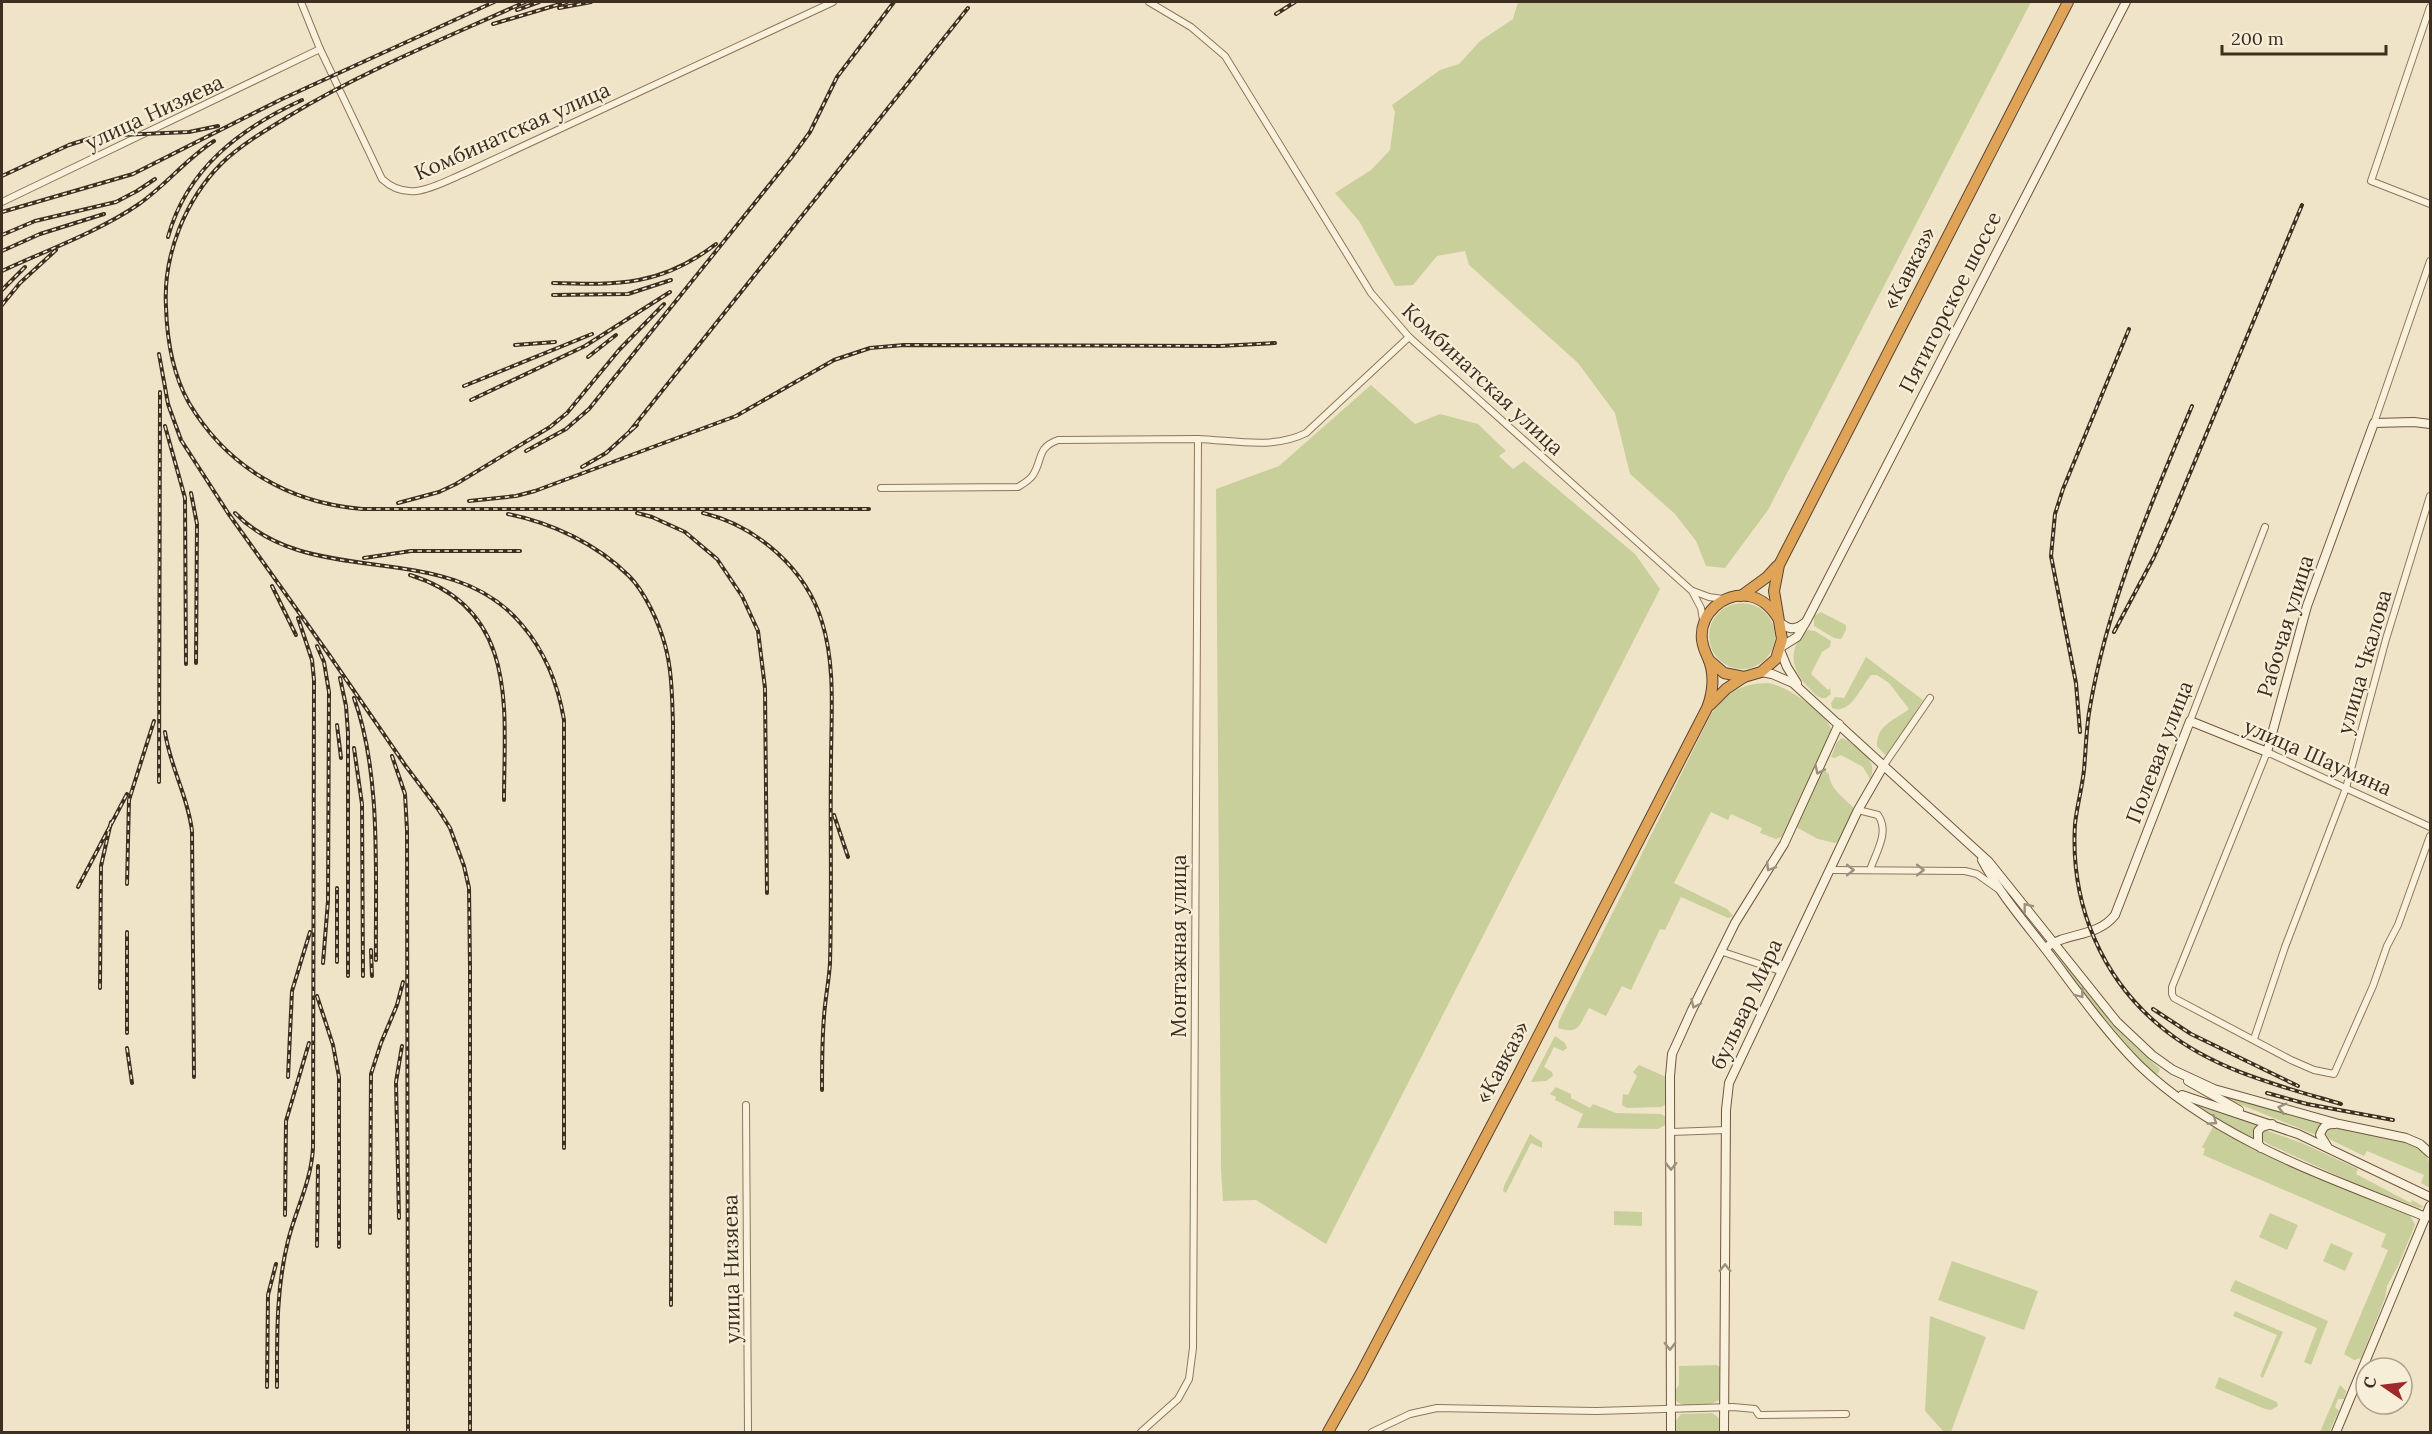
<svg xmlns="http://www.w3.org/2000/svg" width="2432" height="1434" font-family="Lora,serif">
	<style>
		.green { fill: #c9cf9b }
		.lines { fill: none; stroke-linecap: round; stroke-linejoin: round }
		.street-casing { stroke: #8d765c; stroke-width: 8 }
		.secondary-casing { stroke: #6f573f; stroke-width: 10 }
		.highway-casing { stroke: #5b4430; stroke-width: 12 }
		.street { stroke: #faf1dc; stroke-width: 6 }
		.secondary { stroke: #faf1dc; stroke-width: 8 }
		.highway { stroke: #e0a458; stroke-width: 10 }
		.rail-casing { stroke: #3d2e20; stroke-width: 4 }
		.rail { stroke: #f7eed8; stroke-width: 1.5; stroke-dasharray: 4.5; stroke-linecap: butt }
		.oneway { stroke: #9c907e }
		.labels { text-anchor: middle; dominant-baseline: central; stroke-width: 4.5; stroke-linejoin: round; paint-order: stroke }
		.street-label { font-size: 21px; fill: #3d2e20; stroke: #f7eed8 }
	</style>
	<rect width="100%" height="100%" fill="#f0e4c8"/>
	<g class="green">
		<path d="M1518 2H2031L1768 510 1725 568 1706 566 1696 541 1675 514 1630 474 1615 413 1578 363 1469 265 1465 251 1437 256 1413 285 1395 286 1359 221 1335 193 1371 170 1390 150 1395 112 1392 105 1440 70 1459 64 1480 41 1513 19Z"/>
		<path d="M1371 385 1415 424 1440 414 1478 424 1506 451 1499 456 1513 469 1524 461 1635 554 1660 589 1326 1244 1256 1200 1223 1201 1221 1170 1216 489 1279 466Z"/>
		<circle cx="1742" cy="636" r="33"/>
		<path d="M1821 612 1846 625V630L1841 639 1834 638 1814 626V616Z"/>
		<path d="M1808 630 1815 631 1831 641 1830 647 1822 652 1811 674 1828 690 1830 688 1831 694 1826 698C1818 699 1815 694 1810 689 1791 671 1786 648 1808 630Z"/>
		<path d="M1866 657 1923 700 1890 752 1885 755 1877 746C1876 725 1895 720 1909 709L1889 683 1877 675H1871C1861 687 1850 716 1832 708L1831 703 1835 697 1844 698Z"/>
		<path d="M1767 683C1785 684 1828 714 1832 731 1816 766 1797 801 1784 836L1776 839 1760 833 1762 828 1731 814 1728 820 1711 812 1674 883 1727 909 1733 916 1728 918 1681 897 1665 930 1660 929 1631 990 1622 986 1606 1016 1589 1008C1579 1025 1580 1035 1558 1028L1559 1021 1710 716C1724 694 1741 683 1767 683Z"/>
		<path d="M1842 738 1847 740C1860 751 1879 760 1870 779L1863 767 1841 755 1835 758 1831 757 1837 742Z"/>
		<path d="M1825 771 1829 774C1830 789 1844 798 1854 808L1839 841 1835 843 1818 839 1796 827 1821 773Z"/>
		<path d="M2052 948H2054L2126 1038 2160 1069 2158 1074 2154 1073 2131 1052 2094 1008Z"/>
		<path d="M1555 1036 1565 1043 1567 1048 1563 1051 1554 1047 1544 1067 1552 1072 1553 1076 1546 1081 1531 1082Z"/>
		<path d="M1639 1065 1666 1077 1667 1103 1662 1107 1627 1108 1622 1105 1623 1094 1628 1095 1637 1076 1633 1072Z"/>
		<path d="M1556 1087 1571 1094V1098L1590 1108 1593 1104 1616 1113 1661 1114 1666 1117 1667 1124 1658 1129 1577 1128 1583 1114 1555 1100 1556 1097 1550 1094Z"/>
		<path d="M2211 1090 2324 1121 2316 1135 2234 1102Z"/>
		<path d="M2199 1106 2258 1126 2255 1141 2242 1136Z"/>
		<path d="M2214 1125 2365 1197 2410 1215 2415 1225 2398 1266 2387 1286 2385 1298 2361 1358 2354 1360 2344 1354 2388 1250 2381 1247 2386 1234 2203 1155 2205 1149 2202 1147Z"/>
		<path d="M2331 1127C2354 1131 2424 1136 2430 1164 2432 1171 2430 1180 2430 1188L2421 1183 2424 1175 2367 1151 2364 1156 2325 1137 2324 1130Z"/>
		<path d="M2265 1130 2302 1143 2358 1169 2356 1174 2411 1203 2412 1200 2424 1207 2419 1208 2356 1184 2268 1144 2260 1139 2261 1132Z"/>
		<path d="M1530 1134 1542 1142V1148L1531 1143 1506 1193 1503 1191 1504 1186Z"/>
		<path d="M1614 1211 1642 1212V1226L1614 1225Z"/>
		<path d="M2270 1213 2298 1225 2287 1250 2259 1237Z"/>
		<path d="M2331 1243 2353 1253 2345 1271 2323 1261Z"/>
		<path d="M1952 1261 2038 1291 2024 1330 1938 1300Z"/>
		<path d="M2235 1280 2328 1321 2311 1365 2304 1362 2317 1328 2230 1291Z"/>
		<path d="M2235 1311 2283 1332 2263 1378 2260 1376 2277 1335 2233 1316Z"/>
		<path d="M1930 1316 1986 1337 1951 1432H1944L1925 1411Z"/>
		<path d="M1716 1365 1721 1367 1719 1400C1709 1407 1688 1408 1677 1402 1673 1395 1674 1391 1679 1385V1366Z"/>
		<path d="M2219 1377 2277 1402 2278 1406 2271 1410 2265 1409 2215 1388Z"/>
		<path d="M2340 1385 2346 1391 2344 1399H2338L2335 1407 2339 1411 2329 1432H2320Z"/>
		<path d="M1712 1413C1721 1418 1721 1423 1721 1432H1675V1422L1681 1414Z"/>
	</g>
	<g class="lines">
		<defs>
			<g id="street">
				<path d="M301 2 320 49 382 179C409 204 436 185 465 173L833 2"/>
				<path d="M1149 2 1191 27 1225 56 1371 293 1409 337 1692 591 1701 608 1703 620"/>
				<path d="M2430 7 2371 181 2430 204"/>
				<path d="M2 202 320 49"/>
				<path d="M2374 423 2430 261"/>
				<path d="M881 488 1018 487C1023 484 1030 480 1033 475 1043 460 1036 448 1058 440 1104 440 1150 439 1197 439 1233 440 1272 450 1306 433L1409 337"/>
				<path d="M1693 591 1709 597 1723 599"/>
				<path d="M2190 721 2265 527"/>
				<path d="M1884 765 1930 698"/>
				<path d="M1858 810 1878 815C1890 832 1876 852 1870 870"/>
				<path d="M2430 827 2267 752 2172 987V994L2174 998 2291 1060 2314 1070 2334 1074 2373 986 2387 946 2398 925 2430 836"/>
				<path d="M1830 870 1965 871 1977 874 1998 889"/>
				<path d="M1720 951 1780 971"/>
				<path d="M2254 1039 2285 947 2346 788 2386 639 2430 496"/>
				<path d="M746 1105 748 1432"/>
				<path d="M1671 1132 1726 1130"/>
				<path d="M1141 1432 1178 1399 1189 1379 1193 1348 1198 439"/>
				<path d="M1372 1432 1410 1414 1437 1408 1596 1411 1733 1407 1755 1409 1759 1415 1846 1414"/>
			</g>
			<g id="secondary">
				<path d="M1780 622C1787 629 1795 631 1803 624"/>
				<path d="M1781 647 1797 637 1807 620 2126 2"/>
				<path d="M1780 650 1787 667 1797 683"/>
				<path d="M1761 672 1772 674 1793 683 1989 862 2117 1022 2152 1055 2173 1070 2214 1089 2339 1124 2406 1138 2420 1144 2430 1153"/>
				<path d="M1982 860C2001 896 2029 927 2053 959 2080 995 2107 1033 2139 1065 2218 1141 2326 1176 2426 1217"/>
				<path d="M2045 948C2066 932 2097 938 2115 915L2190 721 2267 752 2307 606 2374 423 2414 422 2430 424"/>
				<path d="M2188 1081 2239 1110"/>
				<path d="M2182 1095 2298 1134 2430 1197"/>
				<path d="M2327 1146 2320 1135C2323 1126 2326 1124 2335 1124"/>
				<path d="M2261 1148 2258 1143V1131L2262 1127 2272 1124"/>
				<path d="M1671 1432 1670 1076 1672 1054 1692 1010 1735 923 1784 844 1839 724"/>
				<path d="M1724 1432 1726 1110 1729 1083 1858 810 1884 765"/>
				<path d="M2336 1432 2430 1206"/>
			</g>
			<g id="highway">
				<path d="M1741 596 1767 577 1777 566"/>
				<path d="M1709 660 1724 673 1744 677 1761 672 1776 659 1782 639 1774 591 1779 565 2068 2"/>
				<path d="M1710 705 1726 689 1744 677"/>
				<path d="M1328 1432 1360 1375 1515 1081 1707 708C1713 693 1715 674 1708 658 1705 652 1703 647 1702 640 1699 614 1723 592 1749 596 1763 599 1771 607 1778 618"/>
			</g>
		</defs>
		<use href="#street" class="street-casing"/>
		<use href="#secondary" class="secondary-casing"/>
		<use href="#highway" class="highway-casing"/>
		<use href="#street" class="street"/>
		<use href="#secondary" class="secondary"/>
		<use href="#highway" class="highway"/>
		<defs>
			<g id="rail">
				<path d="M525 2C446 38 363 71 289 116 266 130 242 144 222 163 185 200 163 255 166 307 167 340 172 373 189 403 227 467 289 503 362 509H869"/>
				<path d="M559 8 591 2"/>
				<path d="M517 10 539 2"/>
				<path d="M1276 14 1295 2"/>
				<path d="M493 24 567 2"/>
				<path d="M2 176 69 145 97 136 189 132 218 126"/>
				<path d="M2 212 133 174 282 99 494 2"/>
				<path d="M2 235 35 221 116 202 137 191 155 179"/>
				<path d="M168 237C187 168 241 128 302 100"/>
				<path d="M2 251 40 234 104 214"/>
				<path d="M2 271C47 250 98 232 139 204 166 185 186 159 214 141"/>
				<path d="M553 283C619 285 661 286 716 244"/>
				<path d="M2 290 25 267"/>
				<path d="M553 295 628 294 671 280"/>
				<path d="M2 305 20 283 56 250"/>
				<path d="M515 345 555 342"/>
				<path d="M159 354 168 404 181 440 228 513 330 656 405 765 438 809 450 828 464 866 469 888 470 967V1432"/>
				<path d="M588 357 616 335"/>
				<path d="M464 386 592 334"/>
				<path d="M471 400 585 346 670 292"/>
				<path d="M2192 406C2151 504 2108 601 2090 707 2086 728 2086 749 2084 770 2082 788 2077 806 2075 824 2070 905 2102 981 2166 1031 2217 1071 2280 1086 2341 1104"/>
				<path d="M165 426 185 498 186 664"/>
				<path d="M630 431 968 8"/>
				<path d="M526 451 566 429 589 409 791 158 810 132 837 77 894 2"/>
				<path d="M582 467 606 453 637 425"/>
				<path d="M191 493 197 524 196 663"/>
				<path d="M469 501 516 496 535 491 736 416 834 360 870 348 904 345 1220 346 1275 343"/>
				<path d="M398 503 439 492 456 484 550 427 567 413 619 350 664 304"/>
				<path d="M235 513C312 592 448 536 522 625 546 653 558 684 564 720V1148"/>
				<path d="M637 513 652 517 685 532 717 559 742 596 758 631 765 688 767 893"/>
				<path d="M703 513C757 526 806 569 822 622 836 667 831 717 831 763 830 829 832 896 830 963 829 981 825 999 824 1017 822 1041 822 1066 822 1090"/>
				<path d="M508 514C552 523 597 544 629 576 645 592 659 623 665 645 672 670 672 697 673 723L671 1305"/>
				<path d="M364 558 411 551H520"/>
				<path d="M410 575C520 609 504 710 504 800"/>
				<path d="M272 586 296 635"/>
				<path d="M2114 632 2154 557 2170 521 2302 205"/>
				<path d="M317 646 324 662 329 692 328 901 323 963"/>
				<path d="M340 678 346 706 348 733V976"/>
				<path d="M354 698C382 775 375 878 376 960"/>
				<path d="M337 725 341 758"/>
				<path d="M165 732C170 767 188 796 192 831L194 1077"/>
				<path d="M2080 732 2076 683 2051 556 2055 514 2063 489 2129 329"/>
				<path d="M354 748 362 804 363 976"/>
				<path d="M392 756 405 794 407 830 408 1432"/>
				<path d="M159 782 160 392"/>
				<path d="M834 815 848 857"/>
				<path d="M127 884 129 800 154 721"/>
				<path d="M78 887 127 794"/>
				<path d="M127 932V1033"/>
				<path d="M371 950 372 976"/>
				<path d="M337 962V888"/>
				<path d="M100 988 101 866 111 822"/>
				<path d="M317 996 333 1045 339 1077V1247"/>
				<path d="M2153 1009 2191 1034 2298 1086"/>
				<path d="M127 1048 132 1083"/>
				<path d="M288 1077 292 991 310 932"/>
				<path d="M2267 1093 2307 1104 2393 1120"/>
				<path d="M285 1215 286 1121 309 1043"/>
				<path d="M399 1218 396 1082 402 1046"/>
				<path d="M370 1233 371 1074 381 1043 397 1005 403 982"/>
				<path d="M317 1246 318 1166"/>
				<path d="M267 1387 268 1295 276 1264"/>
				<path d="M277 1387C277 1337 276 1289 288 1241 296 1208 311 1183 313 1148L314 680 312 660 298 618"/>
			</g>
		</defs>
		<use href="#rail" class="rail-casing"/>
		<use href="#rail" class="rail"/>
	</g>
	<defs><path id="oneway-chevron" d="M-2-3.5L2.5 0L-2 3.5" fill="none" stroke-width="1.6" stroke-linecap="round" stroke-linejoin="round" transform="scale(1.5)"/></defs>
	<g class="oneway">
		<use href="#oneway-chevron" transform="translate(1819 770) rotate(115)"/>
		<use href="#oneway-chevron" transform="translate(1770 867) rotate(122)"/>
		<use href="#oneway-chevron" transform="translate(1850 870)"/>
		<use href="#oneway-chevron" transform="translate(1920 870)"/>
		<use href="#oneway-chevron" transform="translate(2027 907) rotate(-128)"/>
		<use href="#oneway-chevron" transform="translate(2080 994) rotate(52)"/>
		<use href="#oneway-chevron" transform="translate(1695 1004) rotate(115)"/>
		<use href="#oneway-chevron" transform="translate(2282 1108) rotate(-166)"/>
		<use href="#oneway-chevron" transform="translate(2213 1121) rotate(33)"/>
		<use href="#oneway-chevron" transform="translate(1671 1166) rotate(90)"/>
		<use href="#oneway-chevron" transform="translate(1725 1268) rotate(-90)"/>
		<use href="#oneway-chevron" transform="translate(1670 1346) rotate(90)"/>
	</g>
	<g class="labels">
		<g class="street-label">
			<text transform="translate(154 112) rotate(-25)">улица Низяева</text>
			<text transform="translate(512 131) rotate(-24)">Комбинатская улица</text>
			<text transform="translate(1909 268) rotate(-63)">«Кавказ»</text>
			<text transform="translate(1950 302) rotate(-63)">Пятигорское шоссе</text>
			<text transform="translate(1483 379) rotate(43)">Комбинатская улица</text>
			<text transform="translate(2285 626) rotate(-73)">Рабочая улица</text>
			<text transform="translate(2364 662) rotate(-74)">улица Чкалова</text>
			<text transform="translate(2159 752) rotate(-69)">Полевая улица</text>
			<text transform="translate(2318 757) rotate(24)">улица Шаумяна</text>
			<text transform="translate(1178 946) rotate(-90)">Монтажная улица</text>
			<text transform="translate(1746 1004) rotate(-65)">бульвар Мира</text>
			<text transform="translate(1502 1062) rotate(-62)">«Кавказ»</text>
			<text transform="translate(731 1269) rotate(-91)">улица Низяева</text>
		</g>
	</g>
	<rect width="2432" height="1434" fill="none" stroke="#3d2e20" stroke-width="6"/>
	<g transform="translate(2384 1386) rotate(284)"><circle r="28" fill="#f7eed8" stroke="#ada18e" stroke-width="1.5"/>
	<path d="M0-4.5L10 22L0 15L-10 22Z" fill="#9e2a2b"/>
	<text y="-9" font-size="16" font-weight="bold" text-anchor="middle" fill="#3d2e20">С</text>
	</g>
	<path d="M2222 45v9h164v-9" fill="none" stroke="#3d2e20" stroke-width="3"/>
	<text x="2231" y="45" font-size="18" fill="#3d2e20" stroke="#f7eed8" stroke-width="4.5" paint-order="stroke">200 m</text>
</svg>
